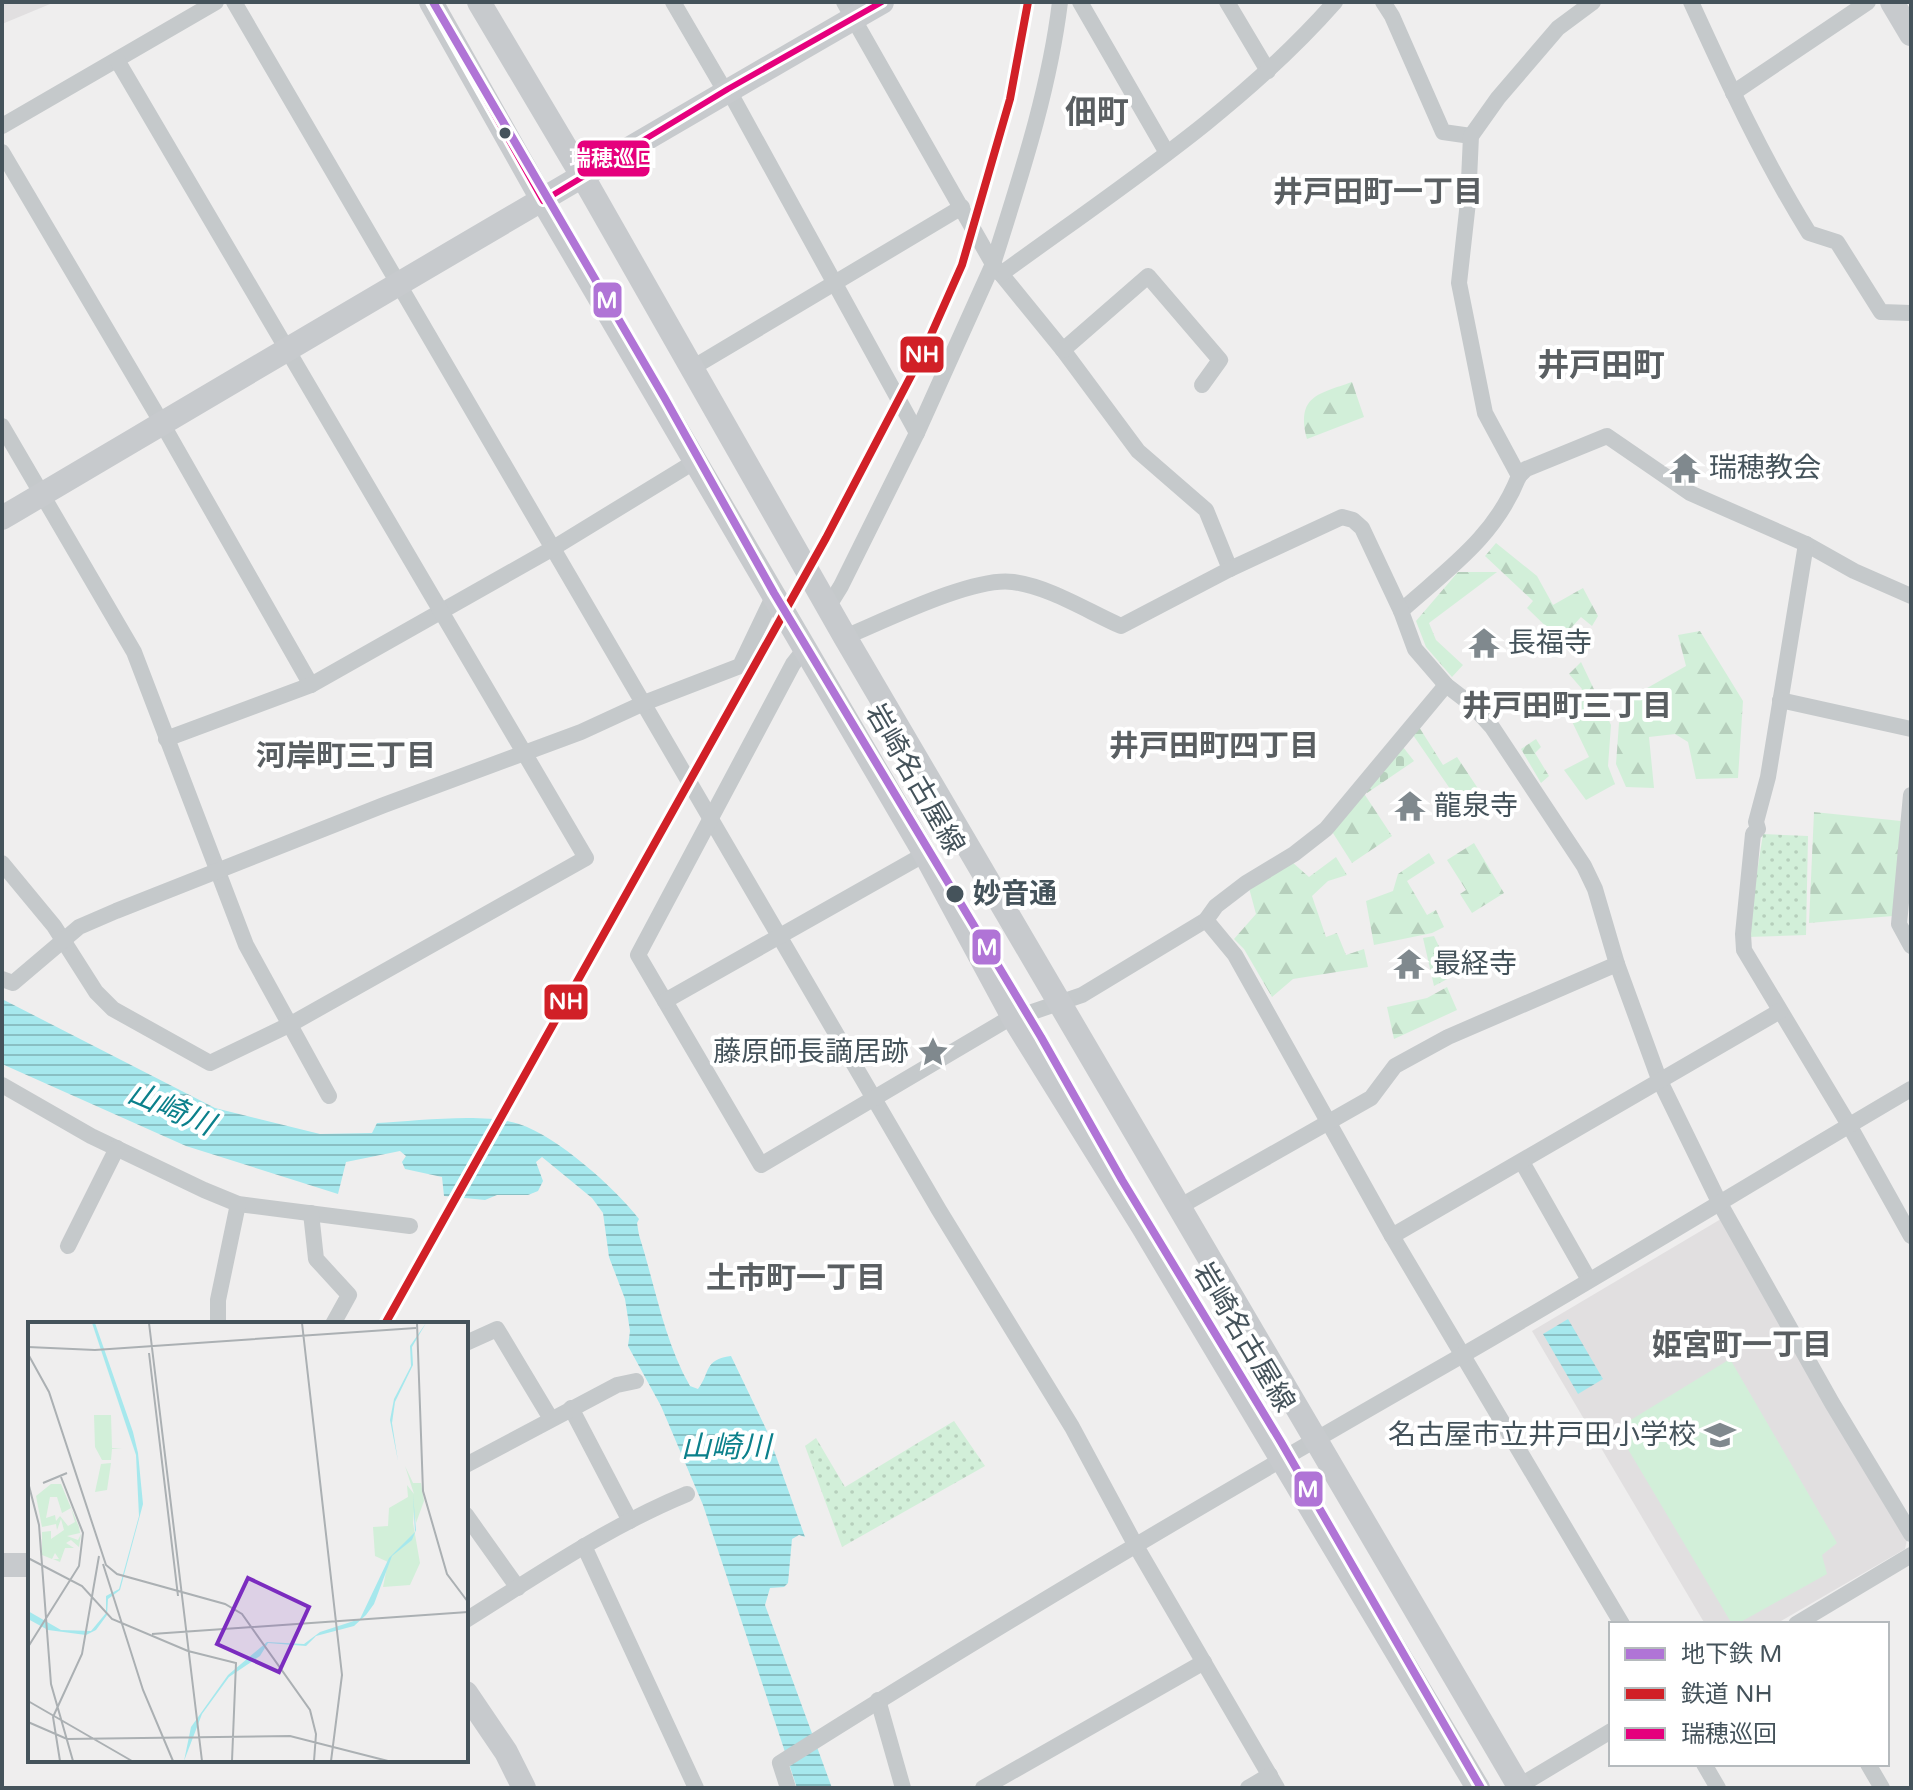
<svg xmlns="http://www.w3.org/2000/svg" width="1913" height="1790" font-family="'Varela Round','Noto Sans JP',sans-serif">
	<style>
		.education { fill: #e1dfe0 }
		.grass { fill: url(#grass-dots) }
		.forest { fill: url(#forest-firs) }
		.cemetery { fill: url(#cemetery-stones) }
		.pitch { fill: #d2efd9 }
		.water { fill: url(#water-rules) }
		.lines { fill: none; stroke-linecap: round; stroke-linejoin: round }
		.street { stroke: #c5c9cb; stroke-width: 16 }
		.secondary { stroke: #c7cacd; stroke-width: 24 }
		.bus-1-casing { stroke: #fff; stroke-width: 12 }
		.bus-1 { stroke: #e5007d; stroke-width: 6 }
		.rail-1-casing { stroke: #fff; stroke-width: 14 }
		.rail-1 { stroke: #d12027; stroke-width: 8 }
		.metro-1-casing { stroke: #fff; stroke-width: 14 }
		.metro-1 { stroke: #b074d6; stroke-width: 8 }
		.bus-dot { fill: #45535b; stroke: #fff; stroke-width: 3 }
		.labels { text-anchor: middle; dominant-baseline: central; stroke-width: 8; stroke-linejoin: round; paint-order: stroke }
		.poi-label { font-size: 28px; fill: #45535b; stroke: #fff; text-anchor: start }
		.street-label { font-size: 28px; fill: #45535b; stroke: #fff }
		.stop-label { font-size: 28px; font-weight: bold; fill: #45535b; stroke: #fff; text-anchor: start }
		.neighbourhood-label { font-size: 30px; font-weight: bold; fill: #5a5f62; stroke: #fff }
		.water-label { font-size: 30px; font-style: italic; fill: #0b808b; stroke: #fff }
		.quarter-label { font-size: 32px; font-weight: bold; fill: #5a5f62; stroke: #fff }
		.inset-road { fill: none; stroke: #abb0b3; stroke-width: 2 }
		.view { fill: #7b2cbf; fill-opacity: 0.15; stroke: #7b2cbf; stroke-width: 4 }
		.inset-edge { fill: none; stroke: #45535b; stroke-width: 4 }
		.line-badge { stroke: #fff; stroke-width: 3 }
		.badge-label { font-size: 22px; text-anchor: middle; font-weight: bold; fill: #fff }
	</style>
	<defs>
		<pattern id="grass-dots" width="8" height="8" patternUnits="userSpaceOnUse" patternTransform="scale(2)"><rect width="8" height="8" fill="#d2efd9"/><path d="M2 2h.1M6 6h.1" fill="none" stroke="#b6cfbc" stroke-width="1.8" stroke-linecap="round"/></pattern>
		<pattern id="forest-firs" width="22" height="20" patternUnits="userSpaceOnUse" patternTransform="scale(2)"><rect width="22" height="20" fill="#d2efd9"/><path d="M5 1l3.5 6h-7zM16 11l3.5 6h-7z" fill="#b6cfbc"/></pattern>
		<pattern id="cemetery-stones" width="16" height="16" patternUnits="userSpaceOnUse" patternTransform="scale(2)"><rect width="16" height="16" fill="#d2efd9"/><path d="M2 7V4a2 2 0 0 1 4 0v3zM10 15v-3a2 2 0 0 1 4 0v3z" fill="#b6cfbc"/></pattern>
		<pattern id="water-rules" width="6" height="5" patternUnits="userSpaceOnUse" patternTransform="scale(2)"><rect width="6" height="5" fill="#a6e8ed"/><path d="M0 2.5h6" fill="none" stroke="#89bfc3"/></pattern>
	</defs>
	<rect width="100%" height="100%" fill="#efeeee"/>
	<g class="education">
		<path d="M2 2H55L2 24Z"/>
		<path d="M1721 1219 1907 1540 1905 1549 1776 1624H1705L1532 1331Z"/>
	</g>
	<g class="grass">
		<path d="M1763 834 1808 836 1806 935 1747 937Z"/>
		<path d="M954 1421 985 1466 842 1547 805 1446 816 1438 845 1487Z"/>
	</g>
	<g class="forest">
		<path d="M1352 382 1364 417 1307 439C1296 396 1318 394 1352 382Z"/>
		<path d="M1496 543 1537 576 1553 605 1583 588 1598 616 1592 626 1581 617 1560 640 1527 608 1533 601 1485 556Z"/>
		<path d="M1458 572H1497L1429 623 1436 640 1463 665 1452 677 1426 647 1416 621Z"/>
		<path d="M1700 631 1743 701 1738 778 1696 779 1688 742 1675 734 1649 737 1654 788 1626 787 1616 764 1619 723 1633 696 1686 666 1678 635Z"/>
		<path d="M1581 662 1611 725 1608 766 1615 784 1586 800 1564 770 1589 757 1566 709 1582 689 1569 674Z"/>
		<path d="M1419 727 1443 765 1457 757 1485 799 1466 812 1413 735Z"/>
		<path d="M1536 739 1541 747 1535 753 1549 776 1541 783 1521 749Z"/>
		<path d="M1363 792 1392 836 1352 863 1331 830Z"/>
		<path d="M1814 812 1901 821 1893 916 1809 923Z"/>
		<path d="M1474 843 1504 893 1472 913 1460 894 1466 890 1447 860Z"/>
		<path d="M1429 853 1435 863 1407 881 1427 915 1436 910 1444 927 1432 933 1374 945 1366 901 1393 891 1398 874Z"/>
		<path d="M1336 857 1347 875 1328 881 1312 896 1326 937 1337 933 1346 955 1364 949 1368 967 1293 979 1272 997 1244 949 1234 939 1256 914 1249 888 1292 862 1309 877Z"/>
		<path d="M1434 936 1453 976 1434 986 1423 938Z"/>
		<path d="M1447 987 1457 1010 1394 1039 1387 1007 1427 998Z"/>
	</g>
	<path class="cemetery" d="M1403 747 1414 761 1367 793 1365 790Z"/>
	<path class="pitch" d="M1730 1359 1837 1543 1822 1555 1827 1574 1737 1624H1732L1616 1429Z"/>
	<g class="water">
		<path d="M2 999 215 1108 320 1134 372 1133 377 1123C416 1121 483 1112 519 1124 558 1137 614 1187 639 1219L637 1223 639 1235C655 1285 664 1341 690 1386L698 1389C711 1372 703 1360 731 1356L767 1431 805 1537 799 1535 792 1539 788 1583 784 1587 770 1588 765 1605 832 1788H797L703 1505 661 1406 628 1346 630 1331 625 1299 609 1257 603 1213 592 1198 542 1157 536 1162 543 1181 538 1191 528 1195H497L485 1200 444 1196 442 1177 405 1169 402 1162 406 1156 400 1151 346 1162 338 1194 186 1146 2 1064Z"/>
		<path d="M1568 1319 1603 1379 1578 1394 1543 1334Z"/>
	</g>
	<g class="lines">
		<g class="street">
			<path d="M234 2 939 1210 1072 1427 1136 1546 1277 1788"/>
			<path d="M673 2 725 91"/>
			<path d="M1060 2C1049 92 1020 178 993 264L1063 350 1138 451 1206 510 1230 569"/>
			<path d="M1080 2 1167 153"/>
			<path d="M1227 2 1268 71"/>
			<path d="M1383 2 1392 16 1443 132 1471 136"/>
			<path d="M1691 2C1727 81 1763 159 1809 233L1837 242 1881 312 1911 313"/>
			<path d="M728 89 917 433"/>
			<path d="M1733 93 1868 2"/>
			<path d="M2 126 216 2"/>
			<path d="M2 152 163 425 311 685"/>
			<path d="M1001 274C1116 190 1240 110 1335 2"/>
			<path d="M1063 350 1148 276 1220 360 1202 385"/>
			<path d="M692 368 962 207"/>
			<path d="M2 426 134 652 246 945 329 1096"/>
			<path d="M1519 476 1526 469 1607 436 1690 493 1806 544 1854 571 1911 596"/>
			<path d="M1806 544 1768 777 1756 822 1758 829 1753 834 1743 934 1744 950 1849 1125 1911 1236"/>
			<path d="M828 607 841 586 917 433 993 264 844 2"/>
			<path d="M1401 611C1449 568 1495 537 1519 476L1485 413 1459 283 1468 202 1471 136 1498 98 1558 28 1593 2"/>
			<path d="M845 637C884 621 974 576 1013 582 1050 587 1087 611 1121 626L1230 569 1342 517 1353 520 1362 528 1401 611 1415 649 1446 685 1472 705 1492 727 1584 866 1595 889 1617 964 1659 1079 1719 1202 1832 1403 1911 1534"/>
			<path d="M804 650 793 664 638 955 761 1165 1003 1022 1082 995 1206 920 1216 906 1246 883 1294 854 1326 829 1446 685"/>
			<path d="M1780 700 1911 729"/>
			<path d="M166 739 311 685 555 547 694 462"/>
			<path d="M1911 795 1899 924 1911 946"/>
			<path d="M2 863 54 926 96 992 113 1009 210 1063 291 1024 586 858 117 60"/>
			<path d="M1206 920 1235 955 1392 1236 1622 1624"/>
			<path d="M2 979 13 983 79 927 116 911 384 805 581 732 644 703 740 666 773 597"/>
			<path d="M665 1001 925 854"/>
			<path d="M2 1085 91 1136 204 1190 238 1204 410 1226"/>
			<path d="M1522 1162 1589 1280"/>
			<path d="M1179 1207 1371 1098 1395 1066 1448 1037 1617 964"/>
			<path d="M311 1213 316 1259 349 1295 333 1324"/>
			<path d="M1392 1236 1780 1011"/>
			<path d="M68 1246 117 1148"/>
			<path d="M218 1324V1300L238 1204"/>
			<path d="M466 1343 497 1329 551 1419"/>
			<path d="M571 1408 630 1521"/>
			<path d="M466 1465 617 1385 636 1381"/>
			<path d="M466 1515 518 1588"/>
			<path d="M584 1546 696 1788"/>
			<path d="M466 1620C538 1575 609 1526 687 1494"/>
			<path d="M1796 1624 1911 1555"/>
			<path d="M878 1700 903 1788"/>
			<path d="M1704 1764 1718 1788"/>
			<path d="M1868 1764 1882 1788"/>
			<path d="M788 1788 780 1763C1004 1621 1232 1487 1461 1356 1612 1269 1761 1177 1911 1089"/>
			<path d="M983 1788 1204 1662"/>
			<path d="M1248 1788 1270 1775"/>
			<path d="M1516 1788 1611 1731"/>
		</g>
		<g class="secondary">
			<path d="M431 2 543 201 925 854 1014 1019 1143 1227 1478 1788"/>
			<path d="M479 2 583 177 845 637 1520 1788"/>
			<path d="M1892 2 1911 34"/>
			<path d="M2 518C295 345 588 171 882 2"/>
			<path d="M2 1565H30"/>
			<path d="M466 1693 506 1752 524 1788"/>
		</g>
		<defs>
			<path id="bus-1" d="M431 2 543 201 728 89 882 2"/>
		</defs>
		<use href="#bus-1" class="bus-1-casing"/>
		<use href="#bus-1" class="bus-1"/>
		<defs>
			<path id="rail-1" d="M385 1324 826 538 922 355 962 265 1010 99 1028 2"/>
		</defs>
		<use href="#rail-1" class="rail-1-casing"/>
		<use href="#rail-1" class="rail-1"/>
		<defs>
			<path id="metro-1" d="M433 2 664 397 774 593 1041 1037 1122 1180 1281 1442 1481 1788"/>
		</defs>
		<use href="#metro-1" class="metro-1-casing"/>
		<use href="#metro-1" class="metro-1"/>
	</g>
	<defs>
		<symbol id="temple-bare" viewBox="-9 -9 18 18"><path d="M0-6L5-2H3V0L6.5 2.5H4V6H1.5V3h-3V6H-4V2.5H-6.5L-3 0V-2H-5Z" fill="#80898e" stroke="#fff" stroke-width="2.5" paint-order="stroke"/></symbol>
		<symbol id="sight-bare" viewBox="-9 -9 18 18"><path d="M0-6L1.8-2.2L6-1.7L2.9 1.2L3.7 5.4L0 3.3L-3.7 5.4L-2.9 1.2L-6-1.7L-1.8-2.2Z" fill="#80898e" stroke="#fff" stroke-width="2.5" paint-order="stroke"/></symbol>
		<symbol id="school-bare" viewBox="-9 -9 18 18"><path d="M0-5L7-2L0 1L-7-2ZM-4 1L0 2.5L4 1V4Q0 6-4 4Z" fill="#80898e" stroke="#fff" stroke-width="2.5" paint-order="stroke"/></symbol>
	</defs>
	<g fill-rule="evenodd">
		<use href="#temple-bare" x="1663" y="446" width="44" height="44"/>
		<use href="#temple-bare" x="1462" y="621" width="44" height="44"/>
		<use href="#temple-bare" x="1388" y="784" width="44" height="44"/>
		<use href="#temple-bare" x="1387" y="942" width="44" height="44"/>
		<use href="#sight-bare" x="911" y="1030" width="44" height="44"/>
		<use href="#school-bare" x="1698" y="1413" width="44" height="44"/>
	</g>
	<g class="bus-dot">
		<circle cx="505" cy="133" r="7"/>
		<circle cx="955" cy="894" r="10"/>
	</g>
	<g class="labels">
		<g class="poi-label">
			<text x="1709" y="468">瑞穂教会</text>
			<text x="1508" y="643">長福寺</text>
			<text x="1434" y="806">龍泉寺</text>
			<text x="1433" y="964">最経寺</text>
			<text x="909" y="1052" text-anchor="end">藤原師長謫居跡</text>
			<text x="1696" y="1435" text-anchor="end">名古屋市立井戸田小学校</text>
		</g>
		<g class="street-label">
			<text transform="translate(915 779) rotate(60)">岩崎名古屋線</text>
			<text transform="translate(1244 1337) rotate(59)">岩崎名古屋線</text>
		</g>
		<g class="stop-label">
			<text x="973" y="894">妙音通</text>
		</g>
		<g class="neighbourhood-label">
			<text x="1378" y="192">井戸田町一丁目</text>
			<text x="1567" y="706">井戸田町三丁目</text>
			<text x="1214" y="746">井戸田町四丁目</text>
			<text x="346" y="756">河岸町三丁目</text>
			<text x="796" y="1278">土市町一丁目</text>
			<text x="1742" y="1345">姫宮町一丁目</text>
		</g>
		<g class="water-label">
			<text transform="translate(171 1109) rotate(23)">山崎川</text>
			<text x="726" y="1447">山崎川</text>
		</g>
		<g class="quarter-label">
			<text x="1097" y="113">佃町</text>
			<text x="1601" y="366">井戸田町</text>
		</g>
	</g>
	<g transform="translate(28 1322)">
		<rect width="440" height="440" fill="#efeeee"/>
		<path d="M66 93H83L84 126H94L84 127 83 138H74L67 125ZM83 141 79 168 67 170 73 142ZM377 144 385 161H393L396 179 388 201 386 189 385 201 392 241 382 263 355 265 360 240 347 234 345 205 360 204 361 186 380 175 379 163 386 172Z" fill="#d2efd9"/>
		<path d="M23 162H33L51 205 52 211 39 214 50 218 53 212 51 225 43 218 38 221 46 226H37L32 240 25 237H31L27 231 24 237 14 233V210L23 209V217L36 208 33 197 29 208 28 202 14 205 8 174ZM22 175H29L34 191 43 186 47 200 40 204 32 194 28 199 27 193 18 196Z" fill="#d2efd9" fill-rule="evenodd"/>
		<path d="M64 1H67L105 110 110 131 115 182 92 268 80 277 79 293 68 308 58 313 20 308 0 297V289L33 308 63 309 78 291V274L91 267 111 194 108 133ZM398 1 384 25 385 43 367 80 364 101 370 139 385 172 388 208 384 218 364 234 346 282 338 293 326 304 288 314 278 324 240 321 232 334 201 355 174 392 156 439 163 405 200 353 239 320 276 322 292 310 332 297 361 236 387 210 385 172 370 139 362 98 366 77 383 44 382 24Z" fill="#a6e8ed"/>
		<path class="inset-road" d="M121 1 174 439M274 1 314 353 303 439M389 1 395 169 419 252 440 280M0 25 67 28 388 6M121 31 150 274M0 32 21 70 78 243 89 252 197 282 214 292 282 388 288 412 286 439M0 160 11 203 23 362 45 439M15 161 39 151M0 236 54 264 84 297 160 329M75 242 115 368 145 439M124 312 440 290M0 325 51 244 55 211 33 155M160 329 208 341 204 439M0 379 104 439M0 400 39 417 262 414 360 439M32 439 25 395 54 332 71 234"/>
		<path class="view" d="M220 256 281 285 251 350 189 322Z"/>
		<rect width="440" height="440" class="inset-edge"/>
	</g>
	<g class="line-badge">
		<rect x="576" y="139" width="75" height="39" rx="8" fill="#e5007d"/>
		<rect x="592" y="281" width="31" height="38" rx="8" fill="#b074d6"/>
		<rect x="899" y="335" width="46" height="39" rx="8" fill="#d12027"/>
		<rect x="971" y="928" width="31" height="38" rx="8" fill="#b074d6"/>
		<rect x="543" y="983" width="46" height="38" rx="8" fill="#d12027"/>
		<rect x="1293" y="1470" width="31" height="38" rx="8" fill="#b074d6"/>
	</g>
	<g class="badge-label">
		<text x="613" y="166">瑞穂巡回</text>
		<text x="607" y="308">M</text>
		<text x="922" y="362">NH</text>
		<text x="987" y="955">M</text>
		<text x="566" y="1009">NH</text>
		<text x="1308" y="1497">M</text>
	</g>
	<rect width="1913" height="1790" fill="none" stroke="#45535b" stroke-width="8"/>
	<rect x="1609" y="1622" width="280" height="144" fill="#ffffff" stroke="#b5babd" stroke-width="2"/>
	<rect x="1625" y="1648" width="40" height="12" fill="#b074d6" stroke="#b5babd" stroke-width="2"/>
	<text x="1681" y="1662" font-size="24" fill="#45535b">地下鉄 M</text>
	<rect x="1625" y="1688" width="40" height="12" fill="#d12027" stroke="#b5babd" stroke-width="2"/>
	<text x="1681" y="1702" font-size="24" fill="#45535b">鉄道 NH</text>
	<rect x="1625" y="1728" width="40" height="12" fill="#e5007d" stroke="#b5babd" stroke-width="2"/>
	<text x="1681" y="1742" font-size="24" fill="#45535b">瑞穂巡回</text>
</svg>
